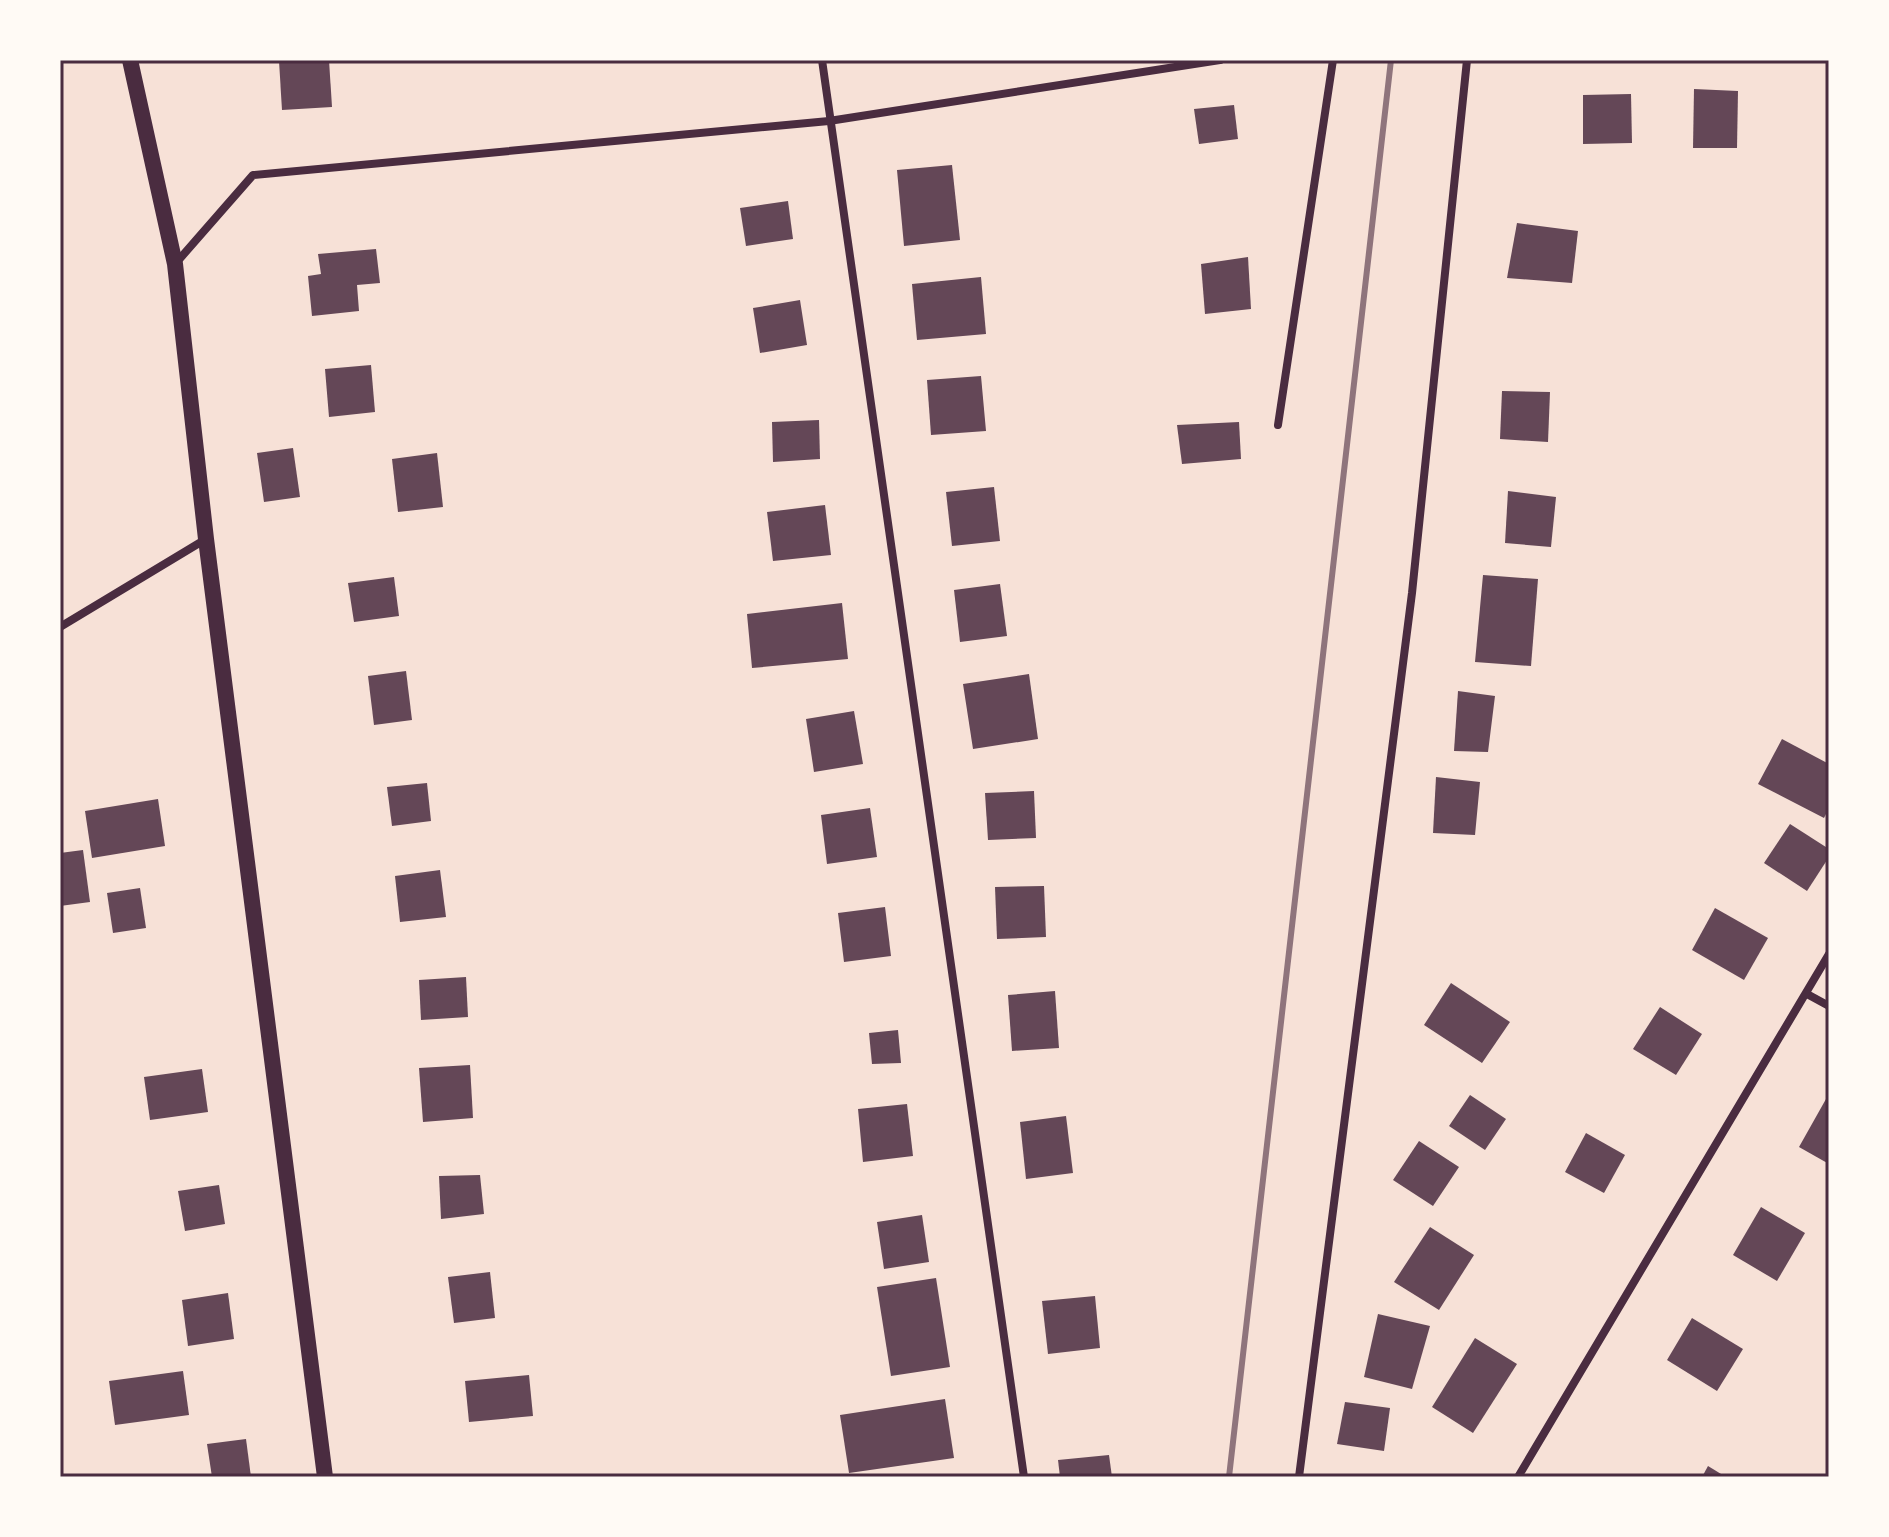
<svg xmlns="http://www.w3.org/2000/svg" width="1889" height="1537" font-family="Manrope,sans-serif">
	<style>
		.building { fill: #644757 }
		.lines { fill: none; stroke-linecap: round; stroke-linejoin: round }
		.minor { stroke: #4a2c40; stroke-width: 8 }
		.secondary { stroke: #4a2c40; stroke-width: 16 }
		.rail { stroke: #8f747c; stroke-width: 6 }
		.neatline { fill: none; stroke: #4a2c40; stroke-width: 3 }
	</style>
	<rect width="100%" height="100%" fill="#f7e1d7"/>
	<g class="building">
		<path d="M329 60 332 107 282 110 279 61Z"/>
		<path d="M1694 89 1738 91 1737 148H1693Z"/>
		<path d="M1631 94 1632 143 1583 144V95Z"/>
		<path d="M1234 105 1238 139 1199 144 1194 109Z"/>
		<path d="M952 165 960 240 904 246 897 170Z"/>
		<path d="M788 201 793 239 746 246 740 208Z"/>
		<path d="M1517 223 1578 231 1572 283 1507 278Z"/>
		<path d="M376 249 380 283 357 285 359 311 312 316 308 276 321 274 318 254Z"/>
		<path d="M1248 257 1251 309 1205 314 1201 264Z"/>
		<path d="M981 277 986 334 917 340 912 284Z"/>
		<path d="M800 300 807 345 760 353 753 308Z"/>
		<path d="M371 365 375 412 329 417 325 369Z"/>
		<path d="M981 376 986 431 931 435 927 380Z"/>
		<path d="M1502 391 1550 392 1548 442 1500 439Z"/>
		<path d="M819 420 820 459 773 462 772 422Z"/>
		<path d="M1239 422 1241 459 1182 464 1177 425Z"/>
		<path d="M293 448 300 497 264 502 257 453Z"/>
		<path d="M437 453 443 507 398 512 392 459Z"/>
		<path d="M994 487 1000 541 952 546 946 492Z"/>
		<path d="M1508 491 1556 497 1551 547 1505 543Z"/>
		<path d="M825 505 831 555 773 561 767 512Z"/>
		<path d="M1483 575 1538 579 1531 666 1475 662Z"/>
		<path d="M394 577 399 616 354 622 348 583Z"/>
		<path d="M1000 584 1007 636 960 642 954 590Z"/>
		<path d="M842 603 848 659 752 668 747 614Z"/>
		<path d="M406 671 412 720 374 725 368 676Z"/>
		<path d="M1029 674 1038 739 973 749 963 684Z"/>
		<path d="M1458 691 1495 696 1488 752 1454 751Z"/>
		<path d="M854 711 863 764 814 772 806 719Z"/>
		<path d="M1782 739 1829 764V808L1824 818 1758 784Z"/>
		<path d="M1436 777 1480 782 1475 835 1433 833Z"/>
		<path d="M427 783 431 821 392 826 387 787Z"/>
		<path d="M1034 791 1036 838 988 840 985 793Z"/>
		<path d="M158 799 165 846 92 858 85 811Z"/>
		<path d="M870 808 877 857 827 864 821 815Z"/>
		<path d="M1790 824 1829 849V857L1807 891 1764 863Z"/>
		<path d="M83 850 90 902 60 906V853Z"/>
		<path d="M440 870 446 917 400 922 395 876Z"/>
		<path d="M1044 886 1046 937 997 939 995 887Z"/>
		<path d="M140 888 146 928 113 933 107 893Z"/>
		<path d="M885 907 891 956 844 962 838 913Z"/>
		<path d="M1715 908 1768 938 1744 980 1692 950Z"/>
		<path d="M466 977 468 1017 421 1020 419 980Z"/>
		<path d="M1451 983 1510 1022 1482 1063 1424 1025Z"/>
		<path d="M1055 991 1059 1048 1012 1051 1008 995Z"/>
		<path d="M1660 1007 1702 1034 1676 1075 1633 1049Z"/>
		<path d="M898 1030 901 1063 872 1064 869 1033Z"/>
		<path d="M470 1065 473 1118 423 1122 419 1068Z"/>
		<path d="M202 1069 208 1112 150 1120 144 1077Z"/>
		<path d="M1470 1095 1506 1119 1485 1150 1449 1126Z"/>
		<path d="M1826 1099 1829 1101V1164L1799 1147Z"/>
		<path d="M907 1104 913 1156 863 1162 858 1109Z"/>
		<path d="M1066 1116 1073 1173 1026 1179 1020 1122Z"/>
		<path d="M1586 1133 1625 1155 1604 1193 1565 1172Z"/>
		<path d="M1419 1141 1459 1167 1433 1206 1393 1180Z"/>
		<path d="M480 1175 484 1214 441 1219 439 1176Z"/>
		<path d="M219 1185 225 1224 185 1231 178 1191Z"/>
		<path d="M1761 1207 1805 1233 1777 1281 1733 1255Z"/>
		<path d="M922 1215 929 1262 884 1269 877 1222Z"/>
		<path d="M1430 1227 1474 1255 1439 1310 1394 1282Z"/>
		<path d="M490 1272 495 1318 454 1323 448 1277Z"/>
		<path d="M936 1278 950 1367 891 1376 877 1287Z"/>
		<path d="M228 1293 234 1339 188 1346 182 1300Z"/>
		<path d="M1095 1296 1100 1348 1048 1354 1042 1301Z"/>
		<path d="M1378 1314 1430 1326 1412 1389 1364 1377Z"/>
		<path d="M1692 1318 1743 1349 1717 1391 1667 1360Z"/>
		<path d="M1475 1338 1517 1364 1473 1433 1432 1407Z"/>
		<path d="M183 1371 189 1415 115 1425 109 1381Z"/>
		<path d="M529 1375 533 1416 469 1422 465 1381Z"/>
		<path d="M945 1399 954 1458 849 1473 840 1415Z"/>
		<path d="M1345 1402 1390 1408 1384 1451 1337 1444Z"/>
		<path d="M246 1439 251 1477H212L207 1444Z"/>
		<path d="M1109 1455 1112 1477H1060L1058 1460Z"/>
		<path d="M1708 1466 1726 1477H1702Z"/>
	</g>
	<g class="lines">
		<g class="minor">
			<path d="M822 60 1024 1477"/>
			<path d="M176 263 253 175 829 121 1220 60"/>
			<path d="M1278 425 1333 60"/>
			<path d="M60 627 206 539"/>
			<path d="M1807 994 1829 1006"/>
			<path d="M1299 1477 1412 593 1467 60"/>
			<path d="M1518 1477 1829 954"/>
		</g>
		<path class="secondary" d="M130 60 175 264 206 539 325 1477"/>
		<path class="rail" d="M1229 1477 1391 60"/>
	</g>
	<rect width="1889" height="1537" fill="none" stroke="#fffaf5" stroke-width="124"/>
	<rect x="62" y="62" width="1765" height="1413" class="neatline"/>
</svg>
